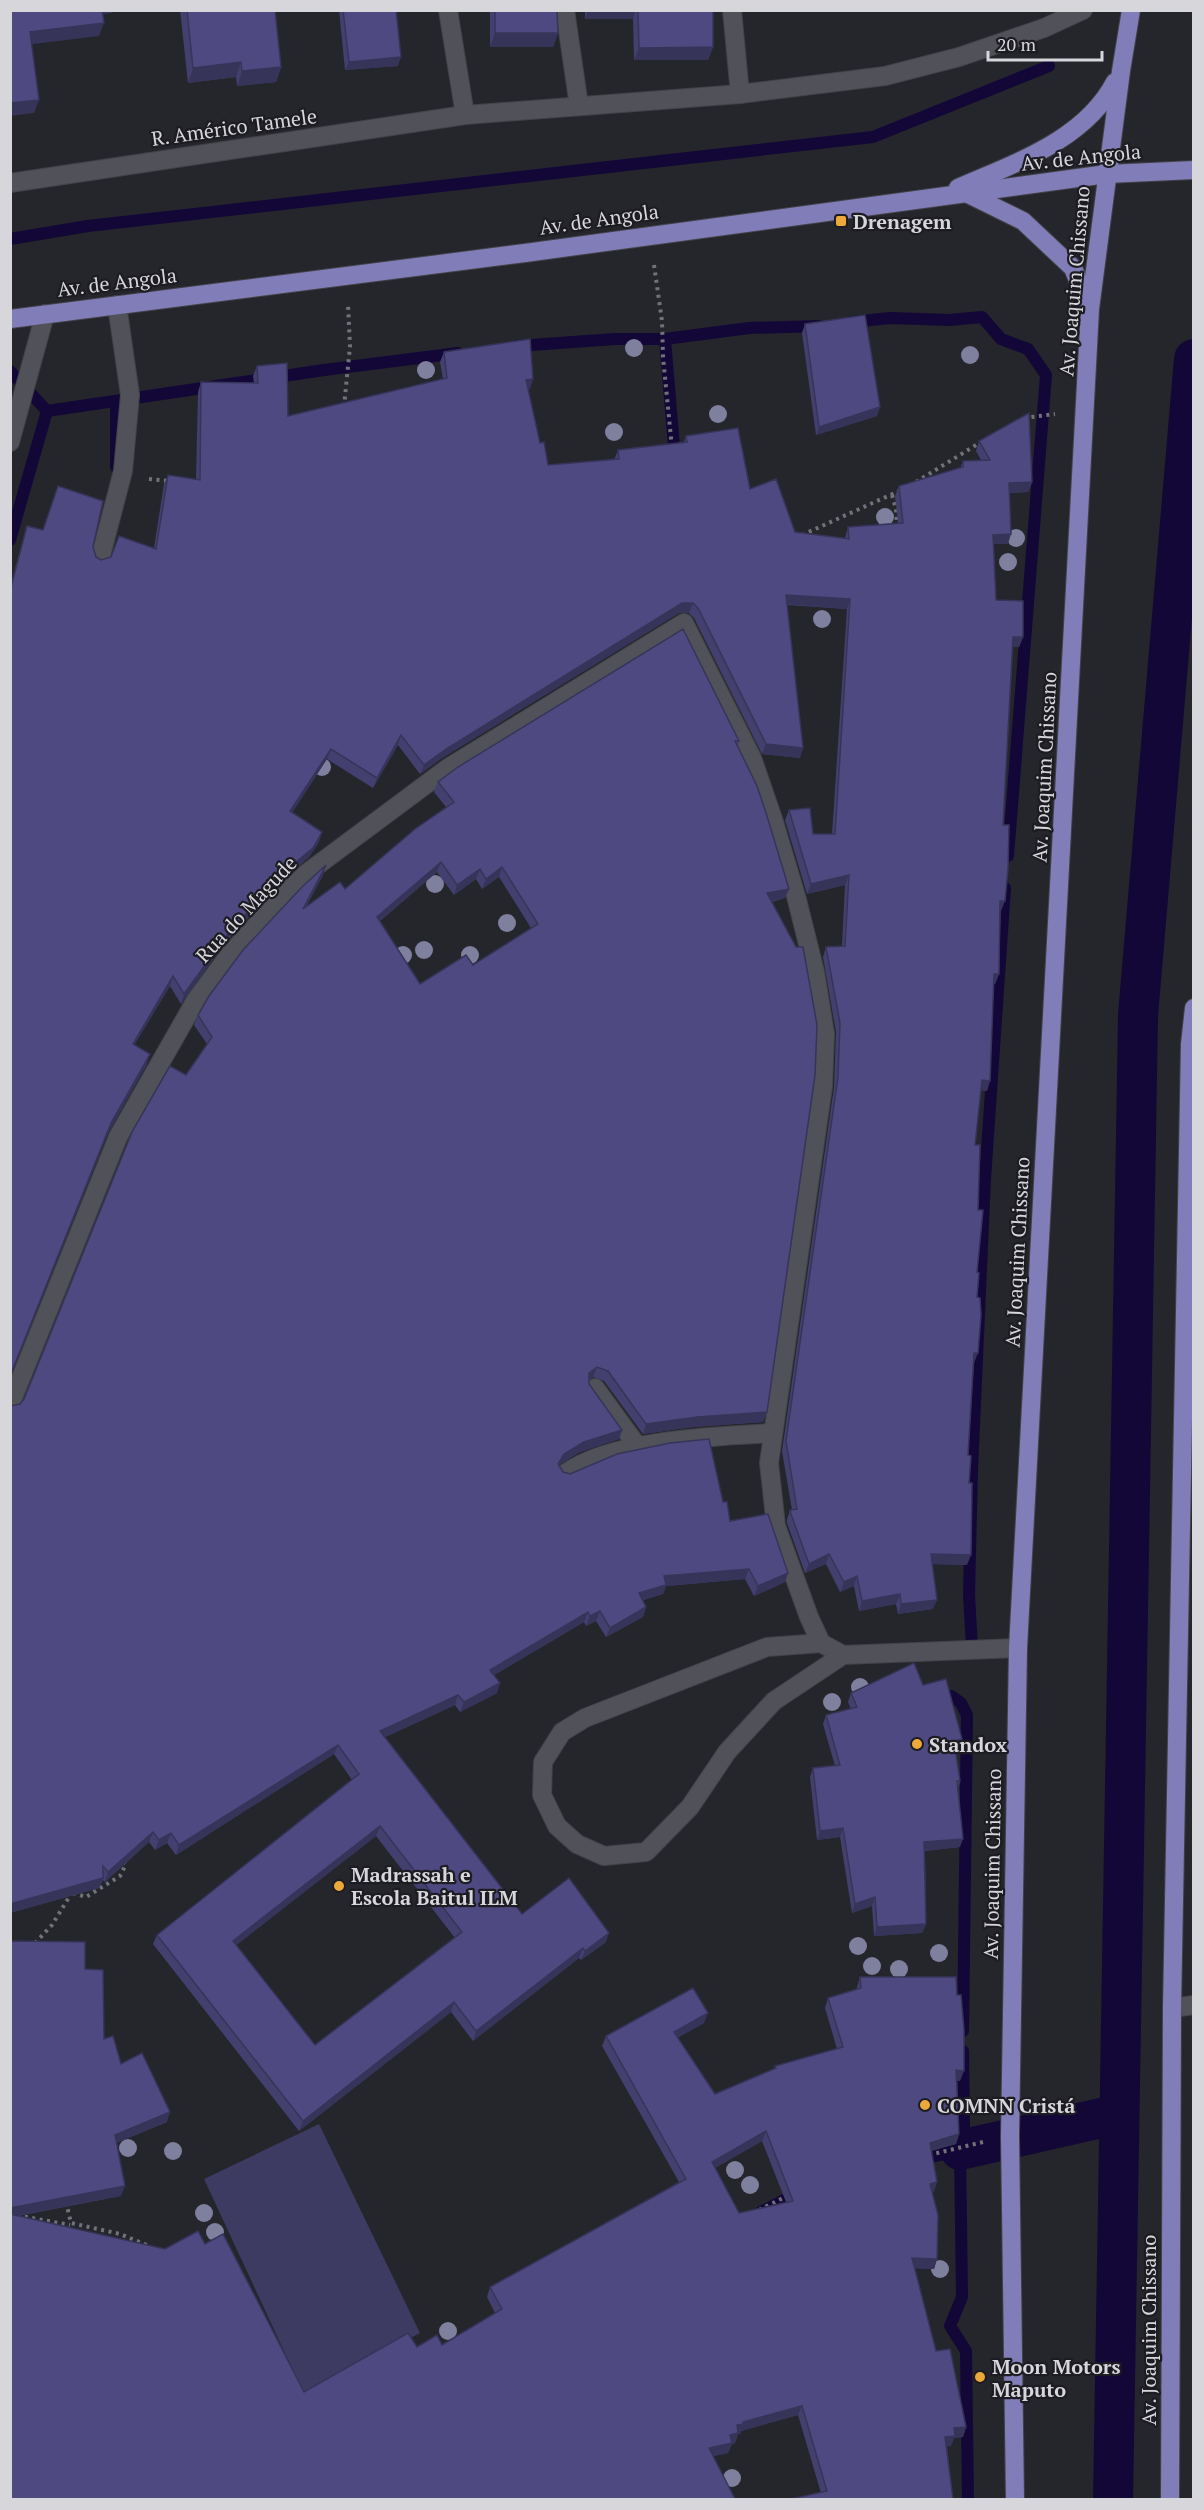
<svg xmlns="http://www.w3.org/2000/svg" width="1204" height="2510" font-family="'PT Serif',serif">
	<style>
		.green { fill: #3d3b61 }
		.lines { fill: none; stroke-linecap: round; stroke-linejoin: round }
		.stream { stroke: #130738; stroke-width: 12 }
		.canal { stroke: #130738; stroke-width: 40 }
		.minor-casing { stroke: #424248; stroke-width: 20 }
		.major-casing { stroke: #424248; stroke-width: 20 }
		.path { stroke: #727279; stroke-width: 4; stroke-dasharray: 3 4.5; stroke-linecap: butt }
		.minor { stroke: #515159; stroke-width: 18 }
		.major { stroke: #807db8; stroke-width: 18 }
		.tree { fill: #7f7f9e }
		.wall { fill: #43406f; fill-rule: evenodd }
		.shaded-wall { fill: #37345a }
		.building { fill: #4e4a81; stroke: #37345a; stroke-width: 1.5; fill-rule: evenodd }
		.poi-dot { fill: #eca93a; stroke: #1c1c22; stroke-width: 2 }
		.labels { text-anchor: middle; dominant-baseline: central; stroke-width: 4.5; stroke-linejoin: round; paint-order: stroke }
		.street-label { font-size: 20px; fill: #d6d6db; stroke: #1c1c22 }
		.poi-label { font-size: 20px; font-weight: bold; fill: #d6d6db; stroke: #1c1c22; text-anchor: start }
	</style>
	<rect width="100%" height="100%" fill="#25252c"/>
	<path class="green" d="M319 2124 420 2333 304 2394 204 2179Z"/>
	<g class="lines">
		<g class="stream">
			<path d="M10 239 88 226 873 137 1049 66"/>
			<path d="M852 322 890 318 949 320 982 317 1001 339 1028 349 1046 375 1008 856"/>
			<path d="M665 339 675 459"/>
			<path d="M517 346 615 339H665L749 328 819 326"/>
			<path d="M10 371 47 411 324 370 458 353"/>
			<path d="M116 402V467"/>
			<path d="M10 540 47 411"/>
			<path d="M972 1648 969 1595 972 1470 985 1179 1005 888"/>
			<path d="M951 1696 961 1703 967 1715 963 2031"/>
			<path d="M960 2150 964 2132 963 2051"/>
			<path d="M916 2161 960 2150 962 2297 950 2326 966 2351 968 2500"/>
			<path d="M761 2212 798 2193"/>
		</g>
		<g class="canal">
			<path d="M960 2150 1119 2114"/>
			<path d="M1113 2500 1138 1015 1194 359"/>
		</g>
		<defs>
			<g id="minor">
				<path d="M448 10 465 115"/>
				<path d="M565 10 579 106"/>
				<path d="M732 10 740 94"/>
				<path d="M10 183 465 115 740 94 885 76 959 57 1044 28 1083 10"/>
				<path d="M10 442 45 314"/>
				<path d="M100 559 123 471 130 395 117 305"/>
				<path d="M595 1388 638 1447"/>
				<path d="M10 1405 118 1137 196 1000 231 953 290 889 307 873 448 768 684 623 752 758 774 822 796 896 815 972 825 1034 823 1086 769 1463 776 1526 809 1617 821 1643 843 1655 1018 1648"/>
				<path d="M566 1473C612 1440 716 1436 772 1433"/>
				<path d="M821 1643 767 1647 585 1718 562 1732 543 1762 542 1795 557 1826 577 1844 604 1856 646 1852 690 1807 727 1752 774 1701 843 1655"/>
				<path d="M1172 2008 1194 2005"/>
			</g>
			<g id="major">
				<path d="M958 188C1015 163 1085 140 1115 82"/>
				<path d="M966 193 1023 221 1073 268 1089 307"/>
				<path d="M10 319 525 253 1107 174 1194 170"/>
				<path d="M1015 2500 1010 2136 1018 1648 1090 309 1121 71 1131 10"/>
				<path d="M1170 2500 1172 2008 1190 1044 1194 1008"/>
			</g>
		</defs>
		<use href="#minor" class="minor-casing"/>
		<use href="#major" class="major-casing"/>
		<g class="path">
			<path d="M654 265 662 321 663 357 672 448"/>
			<path d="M344 407 350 346 348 304"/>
			<path d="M1024 418 1055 414"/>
			<path d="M149 479 169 481"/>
			<path d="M916 482 981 442"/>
			<path d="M892 495 896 509 897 526"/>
			<path d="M802 535 899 491"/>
			<path d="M73 1893 86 1897 120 1876 126 1864 122 1860"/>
			<path d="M35 1943 52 1925 71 1894"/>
			<path d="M929 2155 983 2142"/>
			<path d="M66 2202 71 2223 120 2234 149 2246"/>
			<path d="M759 2210 787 2196"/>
			<path d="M10 2214 70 2225"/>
		</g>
		<use href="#minor" class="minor"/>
		<use href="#major" class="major"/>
	</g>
	<g class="tree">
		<circle cx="634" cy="348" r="9"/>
		<circle cx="970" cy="355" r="9"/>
		<circle cx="426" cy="370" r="9"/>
		<circle cx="718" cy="414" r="9"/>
		<circle cx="614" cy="432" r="9"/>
		<circle cx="885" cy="517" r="9"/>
		<circle cx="1016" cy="538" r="9"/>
		<circle cx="1008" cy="562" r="9"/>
		<circle cx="822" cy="619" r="9"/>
		<circle cx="322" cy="767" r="9"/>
		<circle cx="435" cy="884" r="9"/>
		<circle cx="507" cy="923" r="9"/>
		<circle cx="424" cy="950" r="9"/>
		<circle cx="403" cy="955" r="9"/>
		<circle cx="470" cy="955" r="9"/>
		<circle cx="860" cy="1687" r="9"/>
		<circle cx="832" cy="1702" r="9"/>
		<circle cx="858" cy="1946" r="9"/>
		<circle cx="939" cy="1953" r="9"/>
		<circle cx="872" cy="1966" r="9"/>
		<circle cx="899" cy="1969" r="9"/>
		<circle cx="128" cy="2148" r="9"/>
		<circle cx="173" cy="2151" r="9"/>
		<circle cx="735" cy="2170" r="9"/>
		<circle cx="750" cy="2185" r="9"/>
		<circle cx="204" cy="2213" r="9"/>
		<circle cx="215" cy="2232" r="9"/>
		<circle cx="940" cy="2269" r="9"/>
		<circle cx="448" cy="2331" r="9"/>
		<circle cx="732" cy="2478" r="9"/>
	</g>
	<g class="wall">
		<path d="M180 10H275L281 67 276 82 237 86 236 77 188 83Z"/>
		<path d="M339 10H396L398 66 345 70Z"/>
		<path d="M490 10H557L558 33 553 47H490Z"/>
		<path d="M585 10H713V47L708 60H634L633 19H585Z"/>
		<path d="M805 324 880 407 877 416 816 435 802 333Z"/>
		<path d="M444 352 530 389H528L540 443 548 465 614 460 618 450 684 442 686 436 750 489 795 532 845 538 848 527 898 523 895 496 899 486 960 468 963 461 981 460 976 451 979 441 1032 482 1028 492 1010 493 1008 544H993L996 600 1023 637 1019 647H1013L1003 825 999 974 995 984H993L987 1091 981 1090 975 1145 978 1210 977 1297 974 1363 968 1455 969 1483 967 1565 932 1564 933 1609 898 1614 896 1604 859 1611 854 1586 840 1592 826 1564 805 1573 787 1523V1520L790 1510H792L782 1451 834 1087 836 1032 823 957 826 947 842 946 845 885 807 894 785 820 789 810 813 834H832L847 609 787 605 800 758 762 754 694 618 689 613H679L442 758 420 774 398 745 373 788 327 759 292 812 319 842 309 857 282 881 223 945 181 1004 170 986 134 1045 147 1064 108 1133 10 1377V587L24 536 27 526 93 547 96 557 101 560 154 548 164 484 168 475 196 480 198 392 201 382 254 383 253 376 257 366 288 416 443 379 440 362Z"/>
		<path d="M739 741 738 746 789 889 785 898 772 902 767 1412 763 1422 693 1427 643 1434 604 1381 593 1377 589 1380V1384L622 1430 619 1439 580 1452 560 1464 559 1465 563 1472 570 1474 723 1502 730 1521 785 1582 754 1596 745 1579 666 1586 663 1594 643 1600 646 1607 643 1617 606 1637 596 1621 586 1626 584 1622 494 1675 497 1693 460 1712 455 1705 385 1737 522 1914 606 1942 581 1960 579 1958 473 2041 451 2012 299 2131 153 1944 157 1935 352 1780 334 1754 176 1855 167 1843 155 1850 149 1842 105 1882 103 1880 99 1888 10 1913V1406L20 1404 24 1399 186 1075 207 1044 194 1025 198 1015 323 875 306 907 345 889 446 807 434 792 438 782ZM437 872 454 895 476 879 482 889 499 877 531 928 473 965 420 984 380 921ZM376 1836 455 1938 315 2045 236 1945Z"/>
		<path d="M923 1685 959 1747 955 1749 960 1781 958 1789 960 1847 925 1851 926 1924 922 1933 874 1936 872 1906 852 1913 840 1837 817 1840 810 1777 813 1768 835 1766 823 1724 826 1715 851 1709 848 1702 851 1693Z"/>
		<path d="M10 1941 85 1969 104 2039 121 2064 167 2122 116 2143 121 2196 18 2216 165 2249 205 2244 304 2392 417 2347 442 2345 495 2313 487 2297 490 2287 679 2182 602 2046 606 2036 704 2023 677 2038 715 2094 774 2069 775 2066 837 2049 825 2008 828 1998 857 1989V1987L860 1977 960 2081 957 2080 959 2134 956 2144 931 2151 934 2192H932L937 2259 934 2269 915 2268 936 2351 966 2427 963 2437 954 2438 951 2446H947L953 2499 821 2493 798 2415 741 2431 740 2434H738L735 2443 732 2444 728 2453 713 2456 10 2499ZM762 2141 786 2202 739 2213 715 2168Z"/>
	</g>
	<g class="shaded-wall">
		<path d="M98 10H113L112 13 96 15Z"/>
		<path d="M588 10H636L633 19H585Z"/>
		<path d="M104 23 99 36 25 45 30 32Z"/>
		<path d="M495 33H558L553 47H490Z"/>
		<path d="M713 47 708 60H634L639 48Z"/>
		<path d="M401 57 398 66 345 70 349 62Z"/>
		<path d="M241 62 236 77 188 83 193 68Z"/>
		<path d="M281 67 276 82 237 86 242 71Z"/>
		<path d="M39 100 34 113 10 116V103Z"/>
		<path d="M533 379 530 389 522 390 526 380Z"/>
		<path d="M880 407 877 416 816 435 819 427Z"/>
		<path d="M1032 482 1028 492 1006 493 1009 483Z"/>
		<path d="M1011 534 1008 544H989L993 535Z"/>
		<path d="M786 595 850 599 847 609 783 604Z"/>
		<path d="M682 603H693L689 613H679L442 758 420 774 424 765 446 749Z"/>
		<path d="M1013 637H1023L1019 647H1010Z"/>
		<path d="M401 735 398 745 373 788 377 778Z"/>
		<path d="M766 744 803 748 800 758 762 754Z"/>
		<path d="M331 749 327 759 287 821 290 811Z"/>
		<path d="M322 832 319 842 309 857 282 881 223 945 181 1004 184 994 226 936Z"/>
		<path d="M441 862 437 872 373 926 377 917Z"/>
		<path d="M326 865 323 875 299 919 303 909Z"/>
		<path d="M502 867 499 877 482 889 486 879Z"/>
		<path d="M480 869 476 879 454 895 457 885Z"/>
		<path d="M849 875 845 885 807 894 811 884Z"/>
		<path d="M789 889 785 898 764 903 767 893Z"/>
		<path d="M1000 901H1005L1001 911H996Z"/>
		<path d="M994 974H999L995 984 990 983Z"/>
		<path d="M173 976 170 986 129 1054 133 1044Z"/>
		<path d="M150 1054 147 1064 108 1133 111 1123Z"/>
		<path d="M982 1080 990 1081 987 1091 979 1090Z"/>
		<path d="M974 1353H978L974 1363H971Z"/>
		<path d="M597 1367 593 1377 585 1383 589 1373Z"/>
		<path d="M767 1412 763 1422 693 1427 643 1434 646 1424 697 1417Z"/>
		<path d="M622 1430 619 1439 580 1452 560 1464 555 1473 564 1454 584 1442Z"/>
		<path d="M829 1554 826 1564 805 1573 809 1564Z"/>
		<path d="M931 1554 971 1555 967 1565 927 1564Z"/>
		<path d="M749 1569 745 1579 666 1586 663 1594 635 1603 639 1593 664 1576Z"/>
		<path d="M788 1573 785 1582 754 1596 758 1586Z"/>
		<path d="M857 1576 854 1586 840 1592 844 1582Z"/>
		<path d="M900 1594 896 1604 859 1611 862 1601Z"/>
		<path d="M937 1600 933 1609 898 1614 901 1604Z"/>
		<path d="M646 1607 643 1617 606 1637 610 1628Z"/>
		<path d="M600 1611 596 1621 586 1626 590 1616Z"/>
		<path d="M588 1612 584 1622 486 1680 490 1670Z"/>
		<path d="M500 1683 497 1693 460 1712 464 1702Z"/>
		<path d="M458 1695 455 1705 377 1741 380 1731Z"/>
		<path d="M962 1739 959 1747 950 1750 954 1741Z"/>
		<path d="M338 1745 334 1754 176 1855 179 1845Z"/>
		<path d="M380 1826 376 1836 229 1951 233 1941Z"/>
		<path d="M843 1828 840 1837 817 1840 820 1831Z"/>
		<path d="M153 1832 149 1842 105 1882 108 1872Z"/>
		<path d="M171 1833 167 1843 155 1850 159 1840Z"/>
		<path d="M963 1839 960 1847 921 1851 924 1842Z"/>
		<path d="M103 1878 99 1888 10 1913V1904Z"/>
		<path d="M875 1897 872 1906 852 1913 855 1904Z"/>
		<path d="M926 1924 922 1933 874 1936 877 1927Z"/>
		<path d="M609 1933 606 1942 581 1960 585 1951Z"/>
		<path d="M583 1948 579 1958 473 2041 476 2031Z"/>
		<path d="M454 2002 451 2012 299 2131 303 2121Z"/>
		<path d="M708 2013 704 2023 670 2042 674 2032Z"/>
		<path d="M956 2070 964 2071 960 2081 953 2080Z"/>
		<path d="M170 2112 167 2122 111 2145 115 2135Z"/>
		<path d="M766 2131 762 2141 708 2172 712 2162Z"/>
		<path d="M959 2134 956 2144 926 2152 930 2143Z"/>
		<path d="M937 2182 934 2192 926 2194 930 2184Z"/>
		<path d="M125 2186 121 2196 10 2217V2208Z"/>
		<path d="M912 2258 937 2259 934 2269 908 2268Z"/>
		<path d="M802 2406 798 2415 741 2431 740 2434H738L735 2443 732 2444 728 2453 705 2458 709 2448 730 2435 737 2425 743 2422Z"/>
		<path d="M966 2427 963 2437 954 2438 951 2446 942 2447 945 2437 954 2428Z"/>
	</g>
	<g class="building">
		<path d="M10 10H102L104 23 30 32 39 100 10 103Z"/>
		<path d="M187 10H275L281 67 242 71 241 62 193 68Z"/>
		<path d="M343 10H396L401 57 349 62Z"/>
		<path d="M495 10H557L558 33H495Z"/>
		<path d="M638 10H713V47L639 48Z"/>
		<path d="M865 315 880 407 819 427 805 324Z"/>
		<path d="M530 339 533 379 526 380 540 443 544 442 548 465 619 459 618 450 687 442 686 436 738 428 750 489 776 479 795 532 849 539 848 527 903 523 899 486 963 467V461L990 460 979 441 1029 413 1032 482 1009 483 1011 534 993 535 996 600 1023 601V637H1013L1003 825H1009L1008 869 1005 901H1000L999 974H994L990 1081 982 1080 975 1145H980L978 1210H983L977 1272 979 1273 977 1297 980 1298 981 1315 978 1353H974L968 1455 971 1456 969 1483H972L971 1555 931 1554 937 1600 901 1604 900 1594 862 1601 857 1576 844 1582 829 1554 809 1564 791 1514 790 1510 797 1509 786 1441 838 1077 840 1023 826 947 845 946 849 875 811 884 789 810 810 808 813 834H835L850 599 786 595 803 748 766 744 698 608 693 603H682L446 749 424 765 401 735 377 778 331 749 290 811 322 832 313 848 285 871 226 936 184 994 173 976 133 1044 150 1054 111 1123 10 1376V591L27 526 43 530 58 486 103 501 93 547 96 557 101 560 111 557 119 536 156 549 168 475 200 480 201 382 258 383 257 366 287 363 288 416 447 378 444 352Z"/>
		<path d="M683 629 739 741H735L757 786 767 816 789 889 767 893 796 947H803L817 1025 815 1075 767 1412 697 1417 646 1424 608 1371 597 1367 589 1373V1384L622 1430 584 1442 564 1454 558 1464 563 1472 570 1474 617 1454 670 1443 709 1439 723 1502H727L730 1521 768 1514 788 1573 758 1586 749 1569 664 1576 666 1585 639 1593 646 1607 610 1628 600 1611 590 1616 588 1612 490 1670 500 1683 464 1702 458 1695 380 1731 522 1914 569 1878 609 1933 585 1951 583 1948 476 2031 454 2002 303 2121 157 1935 359 1774 338 1745 179 1845 171 1833 159 1840 153 1832 108 1872 103 1866V1878L10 1904V1406L20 1404 24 1399 132 1132 170 1066 186 1075 212 1037 198 1015 209 996 243 950 302 887 326 865 303 909 340 882 345 889 415 829 454 802 438 782 458 767ZM441 862 457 885 480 869 486 879 502 867 538 924 473 965 466 955 420 984 377 917ZM380 1826 462 1932 315 2045 233 1941Z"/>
		<path d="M914 1663 923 1685 946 1679 962 1739 954 1741 960 1781H957L963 1839 924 1842 926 1924 877 1927 875 1897 855 1904 843 1828 820 1831 813 1768 840 1765 826 1715 857 1707 851 1693Z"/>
		<path d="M10 1941 85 1942V1969L103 1970 104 2039 113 2036 121 2064 142 2053 170 2112 115 2135 125 2186 10 2208Z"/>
		<path d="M860 1977H956L957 1995H961L964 2030V2071L956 2070 959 2134 930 2143 937 2182 930 2184 938 2215 937 2259 912 2258 936 2351 950 2349 966 2427 954 2428 955 2436 945 2437 953 2499H791L827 2491 802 2406 743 2422V2424L737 2425 738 2433 730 2435 732 2443 709 2448 735 2499H10V2214L165 2249 198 2231 205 2244 223 2234 304 2392 408 2333 417 2347 437 2335 442 2345 502 2309 490 2287 686 2179 606 2036 693 1988 708 2013 674 2032 715 2094 776 2068 775 2066 843 2047 828 1998 861 1988ZM766 2131 793 2201 739 2213 712 2162Z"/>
	</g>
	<g class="poi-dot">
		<rect x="835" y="215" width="12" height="12" rx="3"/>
		<circle cx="917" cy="1744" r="6"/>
		<circle cx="339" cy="1886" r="6"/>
		<circle cx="925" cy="2105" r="6"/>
		<circle cx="980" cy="2377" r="6"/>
	</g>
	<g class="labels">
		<g class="street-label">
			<text transform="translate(234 127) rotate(-8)">R. Américo Tamele</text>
			<text transform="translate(1081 157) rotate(-6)">Av. de Angola</text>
			<text transform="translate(599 219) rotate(-8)">Av. de Angola</text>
			<text transform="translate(1074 281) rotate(-85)">Av. Joaquim Chissano</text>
			<text transform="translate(117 282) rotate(-7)">Av. de Angola</text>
			<text transform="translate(1044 767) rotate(-87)">Av. Joaquim Chissano</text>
			<text transform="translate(246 909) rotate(-47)">Rua do Magude</text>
			<text transform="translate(1017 1252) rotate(-87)">Av. Joaquim Chissano</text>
			<text transform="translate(992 1864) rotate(-89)">Av. Joaquim Chissano</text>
			<text transform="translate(1148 2330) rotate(-90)">Av. Joaquim Chissano</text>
		</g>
		<g class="poi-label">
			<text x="853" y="221">Drenagem</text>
			<text x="929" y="1744">Standox</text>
			<text x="351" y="1874">Madrassah e<tspan x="351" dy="23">Escola Baitul ILM</tspan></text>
			<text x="937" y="2105">COMNN Cristá</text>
			<text x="992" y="2366">Moon Motors<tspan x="992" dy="23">Maputo</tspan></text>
		</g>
	</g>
	<rect width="1204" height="2510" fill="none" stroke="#d6d6db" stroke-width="24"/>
	<path d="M988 51v9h114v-9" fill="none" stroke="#d6d6db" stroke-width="3"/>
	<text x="997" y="51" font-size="18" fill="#d6d6db" stroke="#1c1c22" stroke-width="4.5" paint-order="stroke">20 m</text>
</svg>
